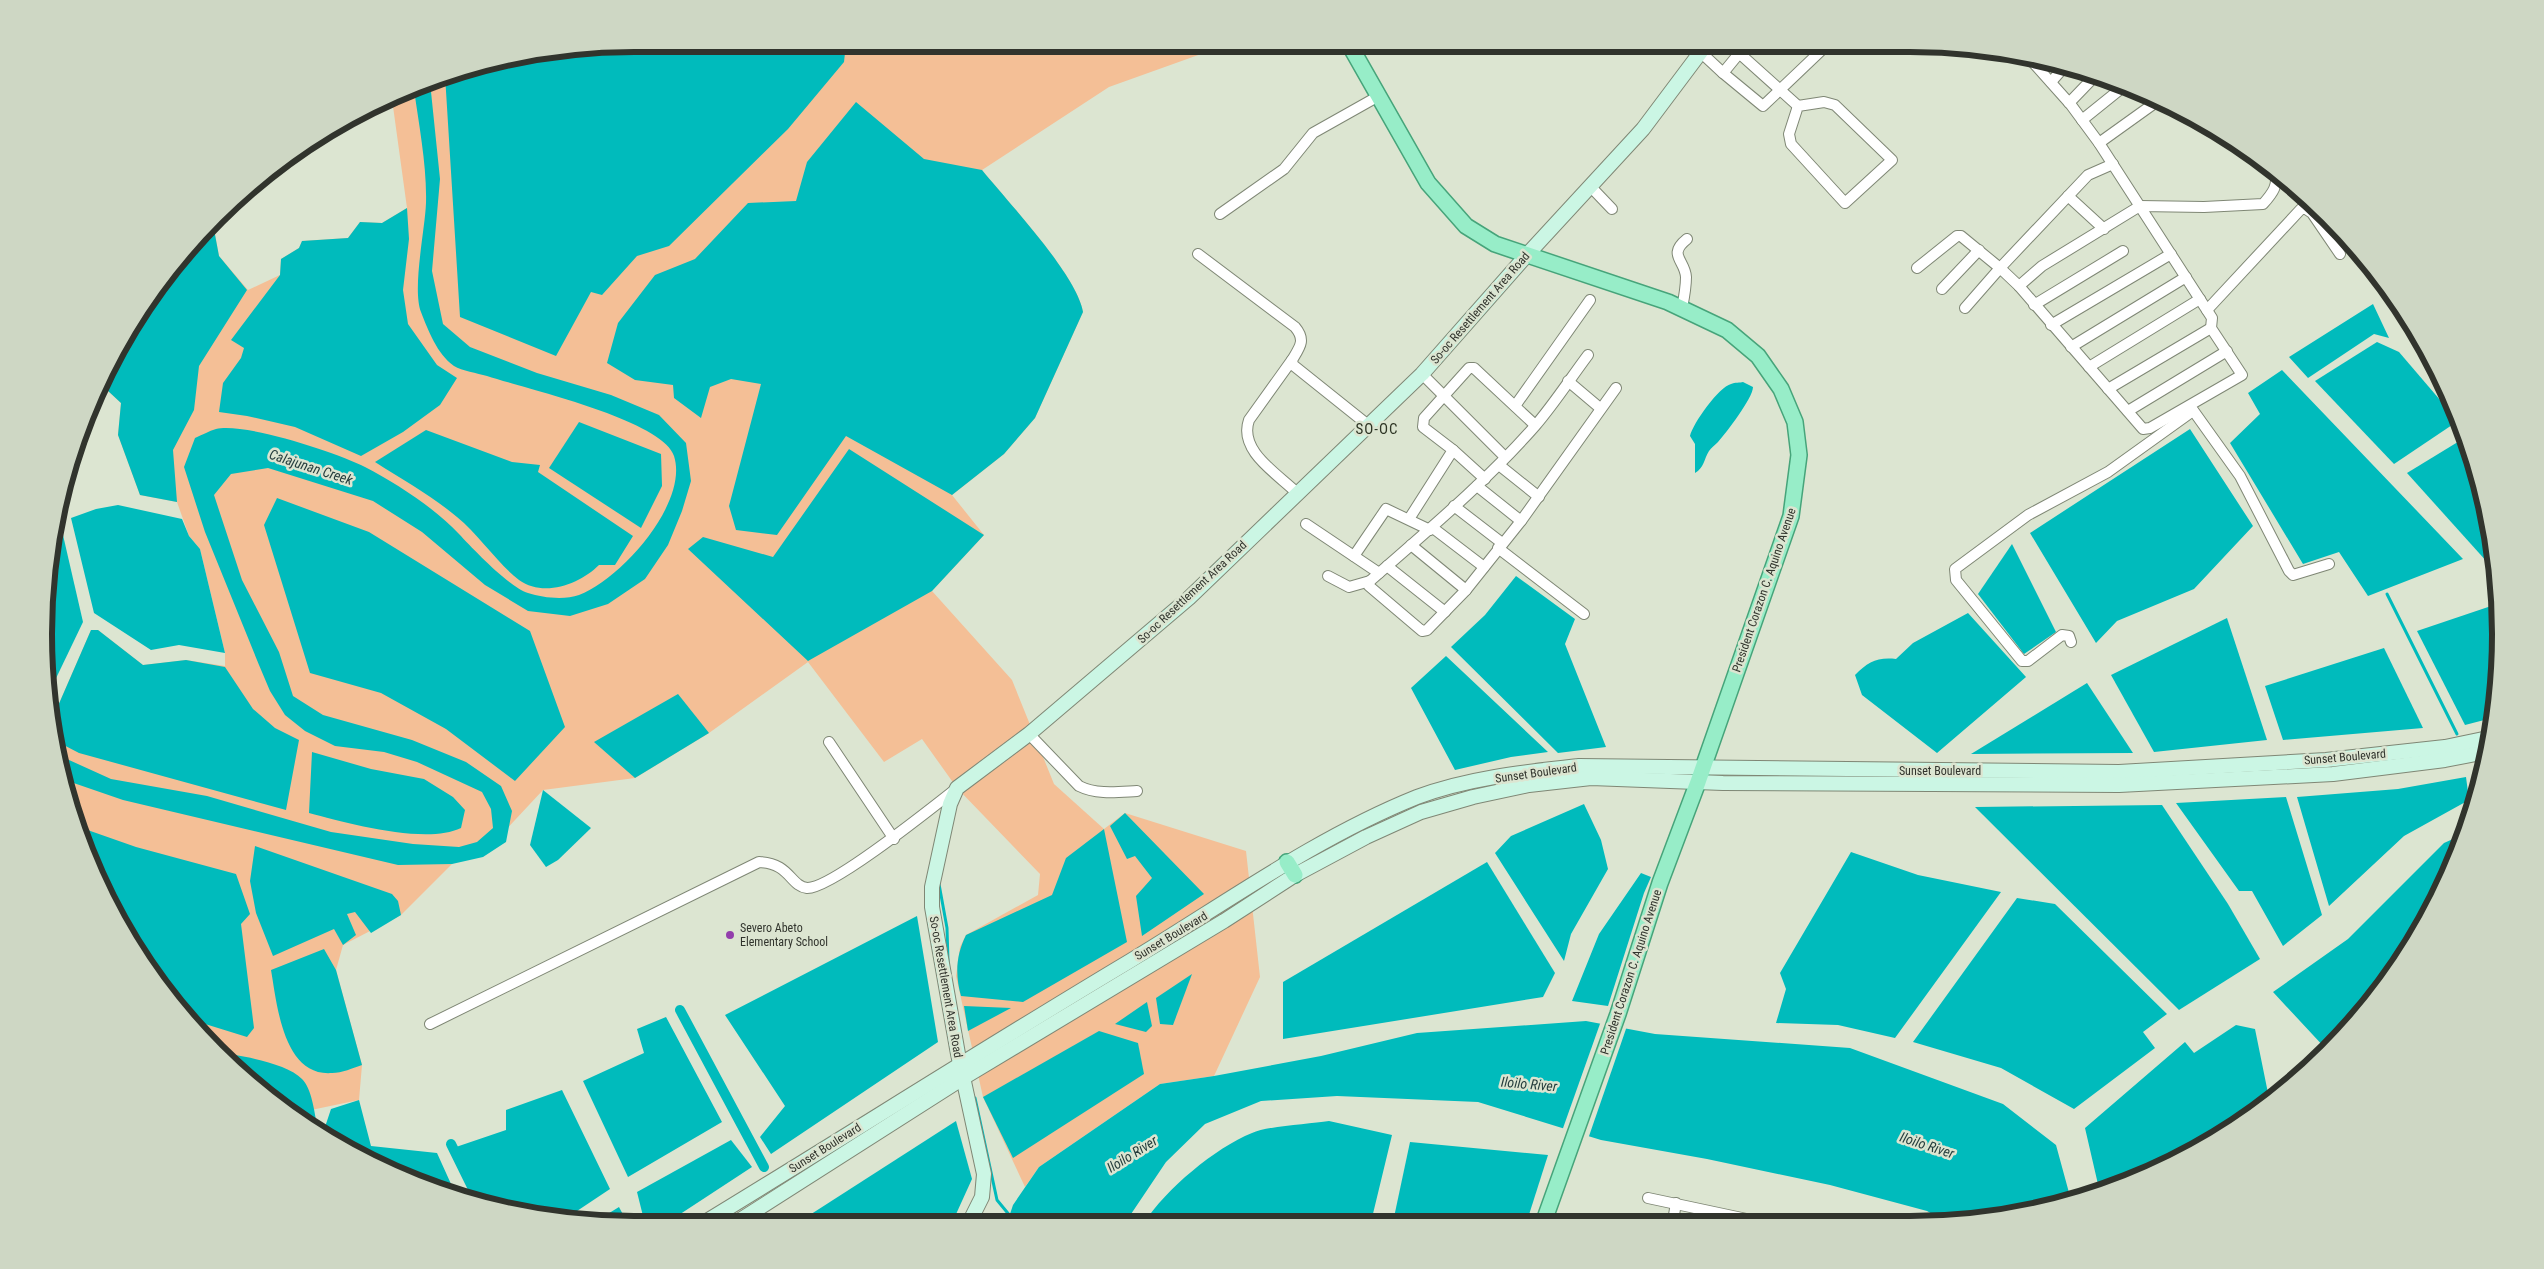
<svg xmlns="http://www.w3.org/2000/svg" width="2544" height="1269" font-family="'Roboto Condensed',sans-serif">
	<style>
		.green { fill: #f4bf96 }
		.water { fill: #00bbbc }
		.pier { fill: #dce5d1 }
		.lines { fill: none; stroke-linecap: round; stroke-linejoin: round }
		.stream { stroke: #00bbbc; stroke-width: 3 }
		.canal { stroke: #00bbbc; stroke-width: 10 }
		.street-casing { stroke: #7f8775; stroke-width: 12 }
		.secondary-casing { stroke: #7f8775; stroke-width: 16 }
		.primary-casing { stroke: #46a47a; stroke-width: 18 }
		.street { stroke: #fff; stroke-width: 10 }
		.secondary { stroke: #cbf6e4; stroke-width: 14 }
		.primary { stroke: #97edc8; stroke-width: 15 }
		.poi-dot { fill: #933eac; stroke: #dce5d1; stroke-width: 2 }
		.labels { text-anchor: middle; dominant-baseline: central; stroke-width: 5; stroke-linejoin: round; paint-order: stroke }
		.street-label { font-size: 12px; fill: #31342d; stroke: #dce5d1 }
		.poi-label { font-size: 12px; fill: #31342d; stroke: #dce5d1; text-anchor: start }
		.water-label { font-size: 14px; font-style: italic; fill: #253d3d; stroke: #dce5d1 }
		.quarter-label { font-size: 15px; letter-spacing: 1px; fill: #2e3525; stroke: #dce5d1 }
		.rim { fill: none; stroke: #31342d; stroke-width: 6 }
	</style>
	<rect width="100%" height="100%" fill="#dce5d1"/>
	<path class="green" d="M634 44H1229L1109 87 982 170C1008 202 1077 275 1083 312L1035 418 1004 454 952 495 984 535 932 591 1012 680 1054 784 1104 829 1125 813 1246 851 1260 977 1214 1076 1160 1084 1039 1167 1025 1187 983 1097 956 976 960 947 966 935 1038 895 1040 874 957 788 922 739 884 762 808 662 709 733 635 778 543 790 499 837 452 864 401 915 343 945 336 970 362 1065 359 1100 292 1114 275 1103 217 1052 143 963 105 896 64 788 51 722 91 630H98L143 665 186 660 225 666V653L200 549 189 536 177 502 140 495 118 435 121 403 107 390 116 360 114 357C135 315 178 256 213 224L219 256 248 290 280 275 281 259 299 248 302 241 348 238 360 222 382 223 407 208 392 99 444 75 520 55Z"/>
	<g class="water">
		<path d="M634 44H846L844 62 788 129 669 246 637 256 602 295 591 292 556 356 460 317 445 75 520 55Z"/>
		<path d="M430 82 440 179 432 271 443 324 470 347 537 373 611 395 659 415 686 443 691 481 682 511 668 545 645 579 608 604 570 616 528 611 485 585 422 532 373 501 268 468 231 474 214 495 242 580 279 652 293 696 323 715 412 740 466 762 501 786 512 811 506 842 483 857 452 864 398 865 123 800 62 779 58 755 111 779 207 796 331 832 413 844 459 847 477 842 493 828 491 809 482 792 417 762 384 752 335 746 305 731 285 715 270 691 259 665 205 532 184 467 195 438C202 435 209 431 216 429 244 422 338 453 365 467 396 483 436 509 459 534 474 550 508 586 528 593 543 598 565 600 579 595 621 579 689 503 674 456 663 420 523 388 487 376 477 373 462 371 454 366 437 354 428 330 421 312 412 289 425 230 426 203 427 166 419 126 414 89Z"/>
		<path d="M856 102 924 159 982 170C1008 202 1077 275 1083 312L1035 418 1004 454 952 495 846 436 777 535 736 530 729 506 761 384 731 379 710 387 701 418 674 398 673 385 635 380 607 363 618 323 655 275 695 259 748 203 796 201 807 162Z"/>
		<path d="M407 208 409 239 403 290 408 324 437 365 457 378 440 405 403 432 361 456 295 427 247 416 219 412 223 383 241 358 244 348 231 340 280 275 281 259 299 248 302 241 348 238 360 222 382 223Z"/>
		<path d="M213 224 219 256 247 290 199 366 194 410 173 450 177 502 140 495 118 435 121 403 107 390 116 360 114 357C135 315 178 256 213 224Z"/>
		<path d="M2373 304 2389 338 2374 334 2308 378 2289 357Z"/>
		<path d="M2377 342 2399 352 2458 421 2394 464 2315 381Z"/>
		<path d="M2282 370 2463 559 2368 596 2339 552 2303 564 2230 443 2260 414 2248 393Z"/>
		<path d="M1743 382 1753 387C1753 398 1726 433 1718 442 1715 445 1711 448 1709 451 1704 459 1704 468 1695 473V444L1690 436C1693 423 1719 387 1731 384 1735 382 1740 383 1743 382Z"/>
		<path d="M579 422 661 454 662 486 641 528 549 468Z"/>
		<path d="M2190 429 2253 526 2194 589 2117 621 2096 643 2030 533Z"/>
		<path d="M426 430 512 462 540 465 538 472 633 536 615 565H599C580 584 544 598 519 580 499 565 479 535 457 517 432 496 403 480 375 462Z"/>
		<path d="M2466 437 2495 557 2488 563 2407 473Z"/>
		<path d="M849 449 984 535 932 591 808 661 688 549 703 537 773 557Z"/>
		<path d="M277 498 369 532 530 631 565 727 515 781 446 729 381 693 310 673 264 525Z"/>
		<path d="M118 505 182 519 189 536 200 549 225 653 179 645 151 650 94 613 71 518 96 509Z"/>
		<path d="M55 521 60 522 83 622 48 695 45 596Z"/>
		<path d="M2012 544 2056 632 2024 654 1978 594Z"/>
		<path d="M1516 576 1575 619 1565 644 1606 747 1558 753 1451 647 1485 615Z"/>
		<path d="M2497 604 2499 673 2492 718 2465 725 2417 631Z"/>
		<path d="M1968 613 2026 677 1937 753 1862 695 1855 675C1868 662 1877 657 1896 659L1913 643Z"/>
		<path d="M2227 618 2267 740 2154 752 2111 675Z"/>
		<path d="M91 630H98L143 665 186 660 225 667 253 709 275 728 299 740 286 810 79 753 54 740 51 722Z"/>
		<path d="M2384 648 2423 728 2283 740 2265 686Z"/>
		<path d="M1446 656 1548 752 1511 757 1455 770 1411 688Z"/>
		<path d="M2087 683 2133 753 1971 754Z"/>
		<path d="M678 694 709 733 635 778 594 742Z"/>
		<path d="M312 752 371 769 424 779 453 797 465 810 461 828C426 845 347 823 309 813Z"/>
		<path d="M2466 777 2469 800 2404 836 2329 906 2297 797 2398 789Z"/>
		<path d="M543 790 591 828 558 860 546 867 530 845Z"/>
		<path d="M2286 797 2322 915 2283 946 2252 891H2239L2176 803Z"/>
		<path d="M1584 804 1601 840 1608 869 1571 934 1564 961 1495 853 1511 836Z"/>
		<path d="M2162 805 2228 904 2260 959 2179 1010 1975 807Z"/>
		<path d="M1125 813 1204 894 1142 936 1136 896 1152 878 1135 856 1127 859 1110 826Z"/>
		<path d="M79 827 136 847 236 874 250 914 241 924 254 1028 247 1037 189 1019 143 963 105 896Z"/>
		<path d="M1104 829 1127 942 1023 1002 961 996C955 975 956 955 966 935L1052 895 1066 858Z"/>
		<path d="M2462 835 2439 896 2354 1024 2326 1049 2273 992 2348 939 2444 843Z"/>
		<path d="M255 846 392 894 398 901 401 915 371 933 355 912 347 914 356 935 343 945 334 929 273 956 256 913 250 881Z"/>
		<path d="M1851 852 1918 875 2001 892 1895 1038 1838 1025 1776 1023 1786 989 1780 973Z"/>
		<path d="M1487 862 1555 973 1543 997 1283 1039V982Z"/>
		<path d="M1641 873 1651 877 1644 893 1608 1006 1572 1001 1599 934Z"/>
		<path d="M2017 898 2055 904 2167 1014 2143 1032 2155 1048 2074 1109 2001 1068 1913 1042Z"/>
		<path d="M917 916 938 1042 771 1154 760 1137 785 1106 725 1015Z"/>
		<path d="M324 949 336 970 362 1065C353 1068 342 1073 332 1073 283 1077 277 1004 271 970Z"/>
		<path d="M1192 974 1173 1025 1160 1024 1156 998Z"/>
		<path d="M1147 1002 1152 1026 1146 1032 1115 1024Z"/>
		<path d="M964 1006 1011 1008 968 1031Z"/>
		<path d="M666 1017 722 1122 628 1177 583 1081 644 1053 637 1029Z"/>
		<path d="M1586 1021 1655 1034 1850 1048 2003 1104 2056 1145 2071 1200 1986 1220H1943L1927 1211 1830 1185 1707 1159 1601 1140 1478 1102 1337 1096 1261 1101 1205 1124 1166 1162 1125 1223H1007L1013 1205 1039 1167 1160 1084 1214 1076 1321 1056 1417 1033Z"/>
		<path d="M2236 1025 2255 1029 2269 1098 2238 1126 2100 1193 2085 1128 2185 1042 2194 1053Z"/>
		<path d="M1099 1031 1138 1043 1144 1074 1013 1158 983 1097Z"/>
		<path d="M216 1052C239 1055 287 1063 302 1079 312 1089 314 1111 317 1124L315 1128 291 1113 280 1095 253 1084Z"/>
		<path d="M562 1090 610 1189 565 1219 484 1206 456 1147 506 1130V1110Z"/>
		<path d="M359 1100 371 1146 437 1153 456 1195 373 1164 323 1133 331 1109Z"/>
		<path d="M956 1121 972 1179 952 1223H808L805 1218Z"/>
		<path d="M1329 1121 1392 1135 1371 1222 1144 1223C1166 1189 1215 1148 1252 1133 1267 1126 1310 1124 1329 1121Z"/>
		<path d="M731 1140 752 1167 665 1224H645L637 1192Z"/>
		<path d="M1410 1142 1548 1155 1527 1221 1393 1222Z"/>
		<path d="M619 1207 628 1224 593 1223Z"/>
	</g>
	<path class="pier" d="M1601 1021 1627 1026 1588 1139 1562 1131Z"/>
	<g class="lines">
		<g class="stream">
			<path d="M2387 594 2457 734"/>
			<path d="M939 884 947 928 948 962"/>
			<path d="M975 1098 997 1200 1011 1217"/>
		</g>
		<g class="canal">
			<path d="M680 1010 764 1167"/>
			<path d="M451 1144 481 1205"/>
			<path d="M792 1221 794 1223"/>
		</g>
		<defs>
			<g id="street">
				<path d="M1693 45 1723 73 1746 45"/>
				<path d="M1739 53 1798 106"/>
				<path d="M1723 73 1763 106 1827 45"/>
				<path d="M2051 82 2066 65"/>
				<path d="M1824 102 1835 105 1892 160 1845 203 1791 144 1789 134 1798 106Z"/>
				<path d="M2069 103 2095 76"/>
				<path d="M2082 120 2123 87"/>
				<path d="M2099 143 2159 100"/>
				<path d="M1590 186 1612 209"/>
				<path d="M2068 196 2104 229"/>
				<path d="M1220 214 1284 169 1313 133 1377 97"/>
				<path d="M1198 254 1295 327C1306 340 1300 347 1292 360L1293 365 1368 425"/>
				<path d="M1917 268 1957 236H1961L2000 268 2019 286 2143 429 2150 428 2242 375 2211 328 2212 318 2099 143 2071 105 2029 58"/>
				<path d="M2019 286 2042 266 2140 206 2204 207 2263 204C2272 194 2280 184 2274 171"/>
				<path d="M1942 289 1979 250"/>
				<path d="M2034 305 2123 251"/>
				<path d="M1682 308C1684 298 1686 287 1686 277 1685 260 1667 255 1687 239"/>
				<path d="M1965 308 2000 268 2088 175 2113 164"/>
				<path d="M2207 310 2301 209H2306L2312 213 2340 254"/>
				<path d="M2051 325 2171 254"/>
				<path d="M2071 347 2186 277"/>
				<path d="M1588 355C1570 379 1554 404 1535 426 1485 483 1427 531 1370 581L1369 586 1422 631 1427 630 1466 590 1521 521 1616 388"/>
				<path d="M1292 360 1249 420C1238 451 1278 474 1297 493"/>
				<path d="M2089 367 2200 299"/>
				<path d="M1422 374 1505 457"/>
				<path d="M1568 381 1600 408"/>
				<path d="M2108 389 2211 328"/>
				<path d="M1515 406 1590 300"/>
				<path d="M2190 406 2240 476 2289 571 2293 575 2329 564"/>
				<path d="M2128 411 2227 351"/>
				<path d="M1499 465 1539 497"/>
				<path d="M1485 479 1453 450 1423 427 1424 418 1469 368H1474L1535 425"/>
				<path d="M1477 486 1521 521"/>
				<path d="M1454 506 1502 543"/>
				<path d="M1409 519 1453 450"/>
				<path d="M1306 524 1379 573"/>
				<path d="M1433 528 1484 567"/>
				<path d="M1411 545 1466 590"/>
				<path d="M1498 548 1584 614"/>
				<path d="M1354 556 1386 509 1430 530"/>
				<path d="M1387 566 1445 612"/>
				<path d="M1328 576 1349 587 1370 581"/>
				<path d="M2071 642 2069 636 2062 635 2028 661H2022L1956 580 1955 569 2028 515 2108 472 2193 411"/>
				<path d="M1029 734 1079 786C1097 795 1118 792 1137 791"/>
				<path d="M829 742 894 839"/>
				<path d="M2483 764 2484 763"/>
				<path d="M430 1024 759 862C790 863 790 886 807 888 831 889 933 807 956 789"/>
				<path d="M1648 1198 1756 1221"/>
				<path d="M1673 1221 1676 1203"/>
			</g>
			<g id="secondary">
				<path d="M969 1223 982 1197 984 1174 958 1054 932 907V887L950 804 957 788 1029 734 1189 598 1422 374 1526 256 1643 129 1706 45"/>
				<path d="M702 1224C845 1137 986 1047 1130 961 1223 905 1315 838 1417 797 1467 778 1525 772 1579 766L2119 772 2326 760 2445 747 2488 738"/>
				<path d="M734 1224 963 1078 1224 921 1295 875 1366 837 1421 812 1473 797 1529 785 1591 778 1723 783 2119 785 2333 774 2445 760 2486 752"/>
			</g>
			<g id="primary">
				<path d="M1349 44 1428 183 1466 226 1495 244 1668 302 1727 330 1758 356 1781 389 1795 422 1799 455 1791 516 1698 782 1660 883 1618 1014 1544 1221"/>
				<path d="M1287 862 1295 875"/>
			</g>
		</defs>
		<use href="#street" class="street-casing"/>
		<use href="#secondary" class="secondary-casing"/>
		<use href="#primary" class="primary-casing"/>
		<use href="#street" class="street"/>
		<use href="#secondary" class="secondary"/>
		<use href="#primary" class="primary"/>
	</g>
	<circle class="poi-dot" cx="730" cy="935" r="5"/>
	<g class="labels">
		<g class="street-label">
			<text transform="translate(1480 308) rotate(-49)">So-oc Resettlement Area Road</text>
			<text transform="translate(1764 590) rotate(-71)">President Corazon C. Aquino Avenue</text>
			<text transform="translate(1192 592) rotate(-43)">So-oc Resettlement Area Road</text>
			<text transform="translate(2345 757) rotate(-5)">Sunset Boulevard</text>
			<text x="1940" y="771">Sunset Boulevard</text>
			<text transform="translate(1536 773) rotate(-8)">Sunset Boulevard</text>
			<text transform="translate(1171 936) rotate(-31)">Sunset Boulevard</text>
			<text transform="translate(1631 972) rotate(-72)">President Corazon C. Aquino Avenue</text>
			<text transform="translate(946 987) rotate(80)">So-oc Resettlement Area Road</text>
			<text transform="translate(825 1148) rotate(-32)">Sunset Boulevard</text>
		</g>
		<g class="poi-label">
			<text x="740" y="928">Severo Abeto<tspan x="740" dy="14">Elementary School</tspan></text>
		</g>
		<g class="water-label">
			<text transform="translate(311 467) rotate(18)">Calajunan Creek</text>
			<text transform="translate(1529 1084) rotate(5)">Iloilo River</text>
			<text transform="translate(1927 1145) rotate(18)">Iloilo River</text>
			<text transform="translate(1132 1154) rotate(-32)">Iloilo River</text>
		</g>
		<g class="quarter-label">
			<text x="1377" y="429">SO-OC</text>
		</g>
	</g>
	<path d="M0 0H2544V1269H0ZM634 52H1910A582 582 0 0 1 2492 634V634A582 582 0 0 1 1910 1216H634A582 582 0 0 1 52 634V634A582 582 0 0 1 634 52Z" fill="#ced7c4" fill-rule="evenodd"/>
	<path class="rim" d="M634 52H1910A582 582 0 0 1 2492 634V634A582 582 0 0 1 1910 1216H634A582 582 0 0 1 52 634V634A582 582 0 0 1 634 52Z"/>
</svg>
